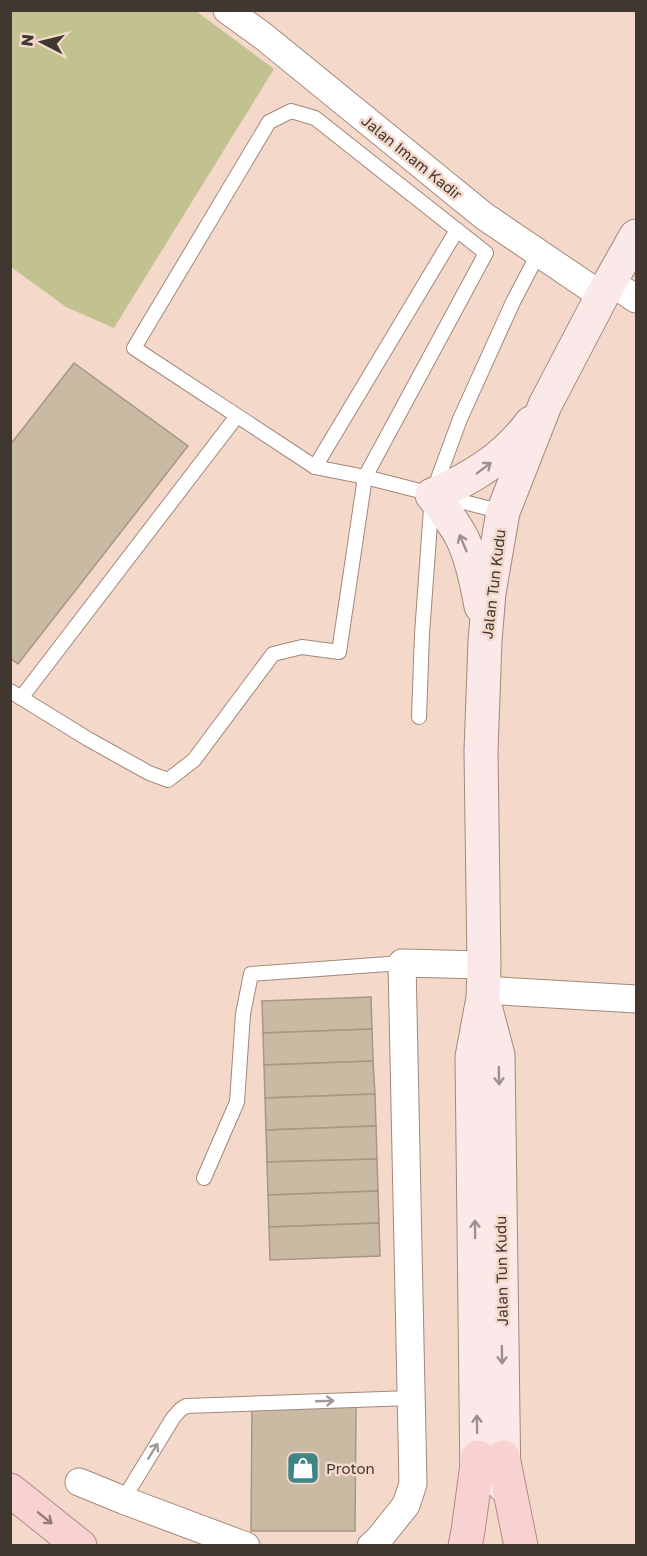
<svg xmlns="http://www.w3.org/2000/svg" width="647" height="1556" font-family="'Golos Text',sans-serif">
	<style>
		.green { fill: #c2c291 }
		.building { fill: #c9baa3; stroke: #a69781; stroke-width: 1.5 }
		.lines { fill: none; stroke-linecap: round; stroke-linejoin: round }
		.service-casing { stroke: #a1887b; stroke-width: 16 }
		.minor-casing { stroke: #a1887b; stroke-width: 29 }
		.secondary-casing { stroke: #a1887b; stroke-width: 35 }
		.primary-casing { stroke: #b48886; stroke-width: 35 }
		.service { stroke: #fff; stroke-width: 14 }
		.minor { stroke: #fff; stroke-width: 27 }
		.secondary { stroke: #fbe8e8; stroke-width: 33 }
		.primary { stroke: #f7d2d1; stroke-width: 33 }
		.oneway { stroke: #9e908c }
		.oneway2 { stroke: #a09b98 }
		.oneway3 { stroke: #937d79 }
		.labels { text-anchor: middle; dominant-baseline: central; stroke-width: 5; stroke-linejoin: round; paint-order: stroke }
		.street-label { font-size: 15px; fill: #413731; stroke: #f4d9cb }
		.poi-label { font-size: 15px; fill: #413731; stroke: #f4d9cb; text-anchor: start }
	</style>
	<rect width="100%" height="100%" fill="#f4d9cb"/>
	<path class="green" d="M11 10 196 11 274 69 114 328 66 307 11 267Z"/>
	<g class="building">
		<path d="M74 363 188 446 18 664 10 658V445Z"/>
		<path d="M371 997 372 1029 263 1033 262 1001Z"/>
		<path d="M372 1029 373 1061 264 1065 263 1033Z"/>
		<path d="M373 1061 375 1094 265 1098 264 1065Z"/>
		<path d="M375 1094 376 1126 266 1130 265 1098Z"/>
		<path d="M376 1126 377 1159 267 1162 266 1130Z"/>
		<path d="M377 1159 378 1191 268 1195 267 1162Z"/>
		<path d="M378 1191 379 1223 269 1227 268 1195Z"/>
		<path d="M379 1223 380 1256 270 1260 269 1227Z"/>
		<path d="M252 1406H356L355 1531H251Z"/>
	</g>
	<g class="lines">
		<defs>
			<g id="service">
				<path d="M315 467 457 230"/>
				<path d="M10 691 88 739 149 773 168 780 194 760 273 654 302 647 339 652 365 477 486 253 315 118 291 111 269 122 134 348 315 467 365 477 503 512"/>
				<path d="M21 698 237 416"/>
				<path d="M419 717 422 634 432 495 460 419 513 302 538 254"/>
				<path d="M204 1178 237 1102 243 1014 251 974 402 963"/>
				<path d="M123 1500 173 1418 180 1410 186 1406 411 1398"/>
			</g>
			<g id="minor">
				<path d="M227 10 263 36 484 216 602 296"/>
				<path d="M611 282 636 299"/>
				<path d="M483 990 636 999"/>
				<path d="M79 1482 123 1500 246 1546"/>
				<path d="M371 1546 378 1540 406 1505 413 1484 402 963 484 965"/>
			</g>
			<g id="secondary">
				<path d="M481 606C477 584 472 558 462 538 454 522 443 509 432 495 471 479 505 458 531 423"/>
				<path d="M485 1006 498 1055 504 1486"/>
				<path d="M477 1484 472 1057 483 998 484 965 481 751 485 641 489 593 503 512 545 405 602 296 636 236"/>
			</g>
			<g id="primary">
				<path d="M503 1457 521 1546"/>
				<path d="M10 1490 80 1546"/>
				<path d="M465 1546 468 1531 478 1457"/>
			</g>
		</defs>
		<use href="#service" class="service-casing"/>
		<use href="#minor" class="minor-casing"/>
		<use href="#secondary" class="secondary-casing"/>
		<use href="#primary" class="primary-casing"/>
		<use href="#service" class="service"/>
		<use href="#minor" class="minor"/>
		<use href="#secondary" class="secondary"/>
		<use href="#primary" class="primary"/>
	</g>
	<defs><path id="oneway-shaft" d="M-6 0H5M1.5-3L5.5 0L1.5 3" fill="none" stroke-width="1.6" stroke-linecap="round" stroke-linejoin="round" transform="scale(1.5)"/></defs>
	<g class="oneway">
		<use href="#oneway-shaft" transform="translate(484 468) rotate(-37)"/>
		<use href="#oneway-shaft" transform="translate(463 543) rotate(-113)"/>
		<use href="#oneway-shaft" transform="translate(499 1076) rotate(89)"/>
		<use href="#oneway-shaft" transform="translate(475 1229) rotate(-91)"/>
		<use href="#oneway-shaft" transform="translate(502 1355) rotate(89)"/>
		<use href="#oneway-shaft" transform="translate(477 1424) rotate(-91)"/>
	</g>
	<g class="oneway2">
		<use href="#oneway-shaft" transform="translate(325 1401) rotate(-2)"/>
		<use href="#oneway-shaft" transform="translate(153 1451) rotate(-58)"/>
	</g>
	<use class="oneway3" href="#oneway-shaft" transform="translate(45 1518) rotate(39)"/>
	<defs>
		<symbol id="shop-square" viewBox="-11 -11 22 22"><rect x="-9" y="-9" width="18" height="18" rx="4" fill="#3d8586" stroke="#f4d9cb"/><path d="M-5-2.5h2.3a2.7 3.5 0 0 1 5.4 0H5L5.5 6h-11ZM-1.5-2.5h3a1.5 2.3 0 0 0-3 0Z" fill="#fff"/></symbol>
	</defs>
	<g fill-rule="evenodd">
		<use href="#shop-square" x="284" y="1449" width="38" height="38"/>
	</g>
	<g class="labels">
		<g class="street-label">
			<text transform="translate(412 157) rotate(39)">Jalan Imam Kadir</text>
			<text transform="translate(493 584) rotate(-83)">Jalan Tun Kudu</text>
			<text transform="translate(501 1271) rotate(-91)">Jalan Tun Kudu</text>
		</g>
		<g class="poi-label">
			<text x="326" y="1468">Proton</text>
		</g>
	</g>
	<rect width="647" height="1556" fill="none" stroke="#413731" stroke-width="24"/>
	<g transform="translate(42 42) rotate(277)" stroke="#f4d9cb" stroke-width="4.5" paint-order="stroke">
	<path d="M0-4.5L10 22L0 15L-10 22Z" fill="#413731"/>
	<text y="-9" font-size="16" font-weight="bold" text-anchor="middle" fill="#413731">N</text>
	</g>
</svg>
